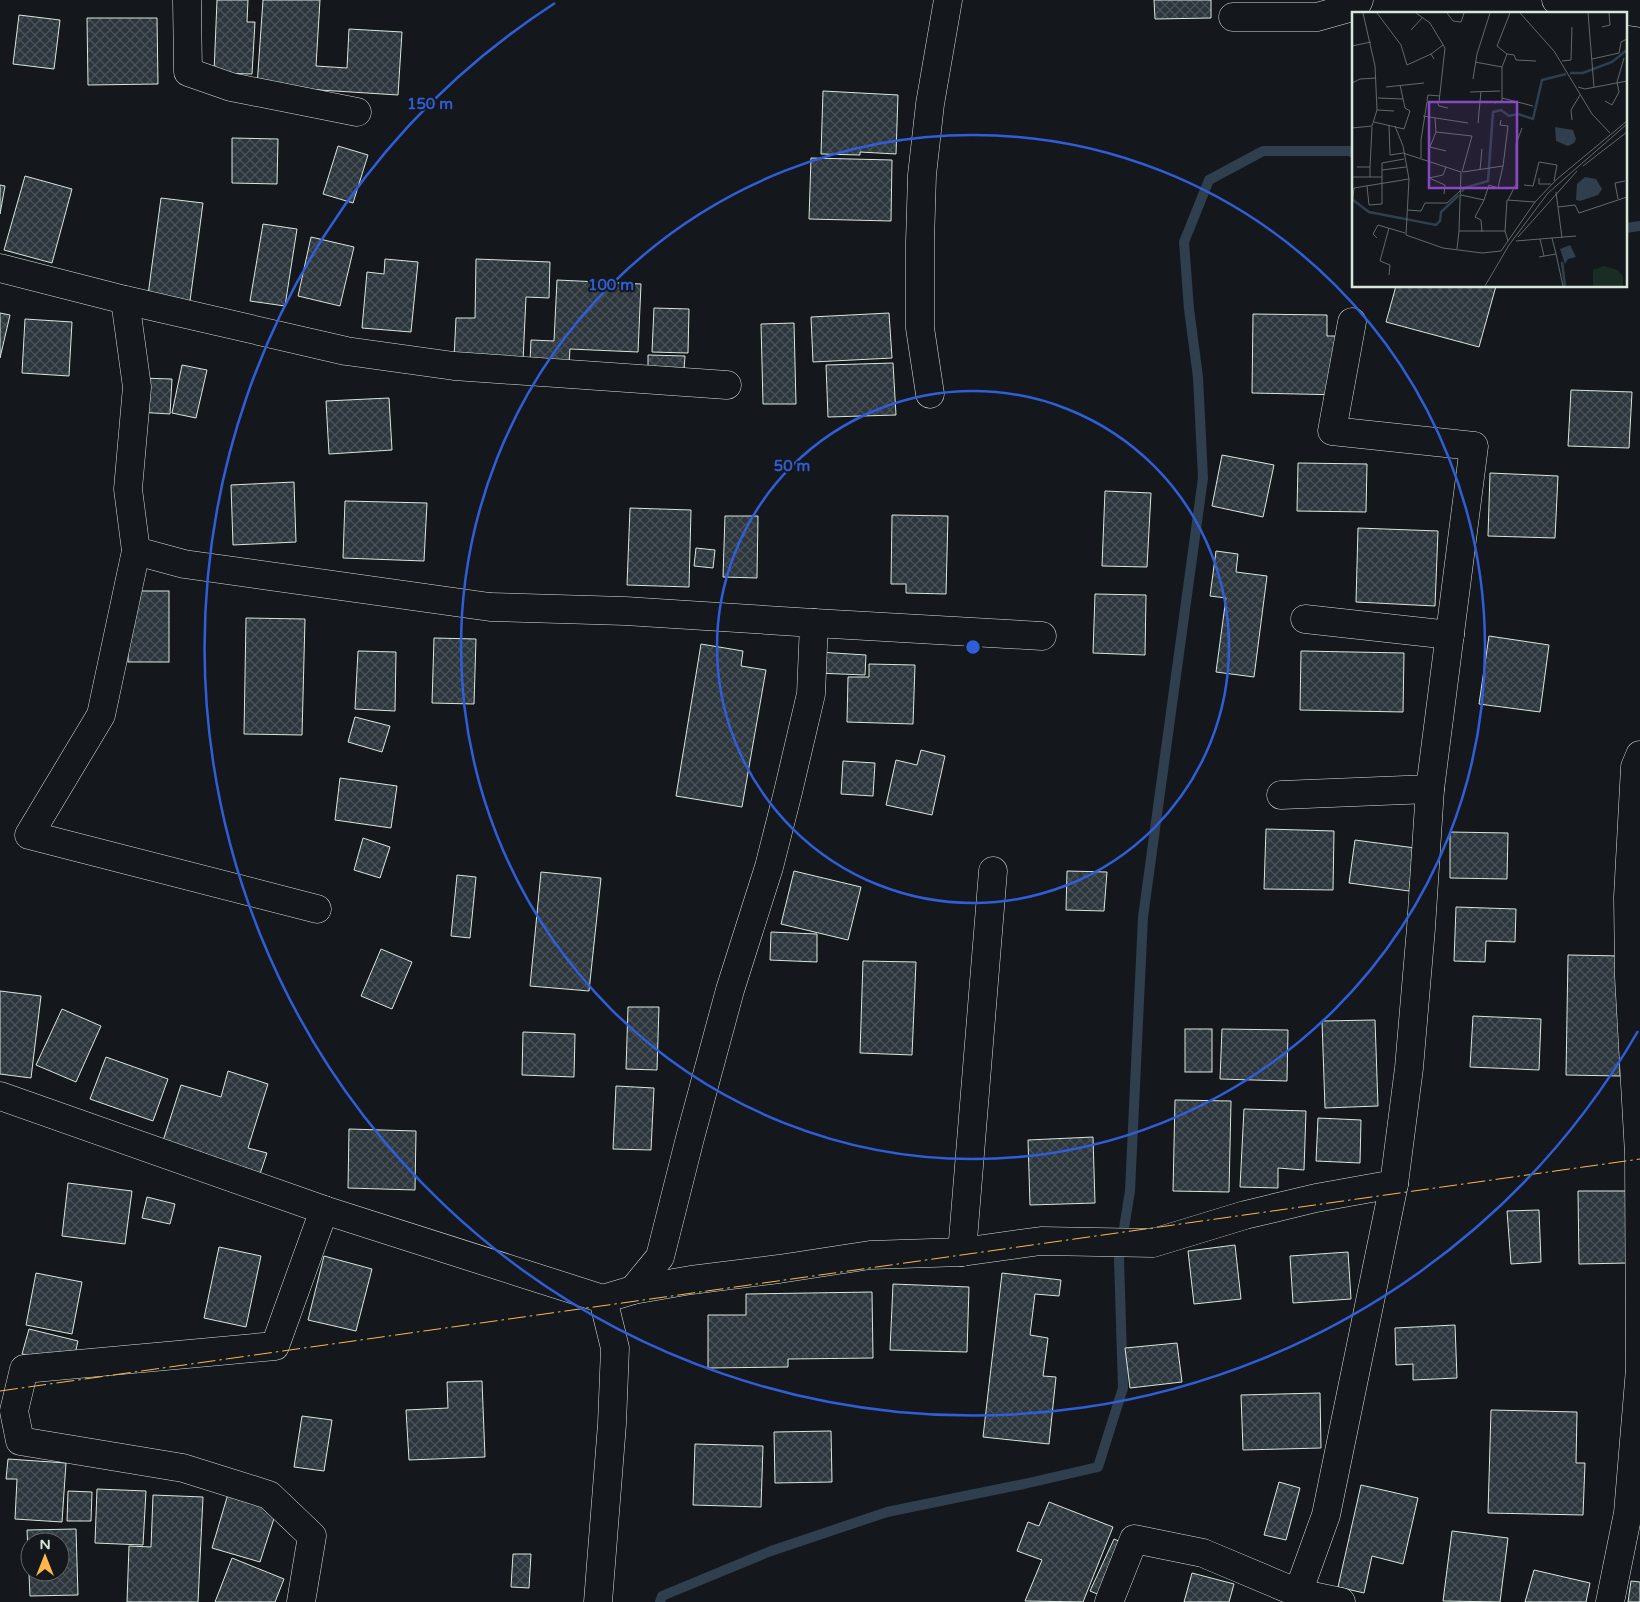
<svg xmlns="http://www.w3.org/2000/svg" width="1640" height="1602" font-family="'Varela Round',sans-serif">
	<style>
		.lines { fill: none; stroke-linecap: round; stroke-linejoin: round }
		.stream { stroke: #2f3f4d; stroke-width: 10 }
		.building { fill: url(#building-cross-hatch); stroke: #d8e6dc; fill-rule: evenodd }
		.minor-casing { stroke: #d8e6dc; stroke-width: 29 }
		.minor { stroke: #14181c; stroke-width: 28 }
		.power { stroke: #ffb74d; stroke-width: 1; stroke-dasharray: 18 4 2.5 4; stroke-linecap: butt }
		.ring { fill: none; stroke: #305dd8; stroke-width: 2.5 }
		.inset-river { fill: none; stroke: #2f3f4d; stroke-width: 2.5 }
		.inset-road { fill: none; stroke: #626a69; stroke-width: 1 }
		.view { fill: #8948c3; fill-opacity: 0.15; stroke: #8948c3; stroke-width: 2.5 }
		.inset-edge { fill: none; stroke: #d8e6dc; stroke-width: 2.5 }
		.centre { fill: #305dd8; stroke: #14181c; stroke-width: 2.5 }
		.ring-label { font-size: 15px; text-anchor: middle; font-weight: bold; fill: #305dd8; stroke: #14181c; stroke-width: 4; stroke-linejoin: round; paint-order: stroke }
	</style>
	<defs>
		<pattern id="building-cross-hatch" width="8" height="8" patternUnits="userSpaceOnUse" patternTransform="scale(1.25)"><rect width="8" height="8" fill="#2c363c"/><path d="M0 0l8 8M0 8l8-8" fill="none" stroke="#4a5358"/></pattern>
	</defs>
	<rect width="100%" height="100%" fill="#14181c"/>
	<g class="lines">
		<g class="stream">
			<path d="M1626 228 1640 226"/>
			<path d="M660 1602 662 1596 771 1551 887 1512 1024 1484 1098 1467 1123 1388 1119 1259 1130 1191 1143 917 1203 478 1198 377 1189 309 1184 242 1209 180 1263 151H1349L1354 153"/>
		</g>
	</g>
	<g class="building">
		<path d="M217 0H248L247 22H255L252 74 214 73Z"/>
		<path d="M263 0H320L316 66 347 68 349 29 402 32 398 95 257 86Z"/>
		<path d="M1154 0H1211V18L1155 19Z"/>
		<path d="M19 15 60 20 54 69 13 64Z"/>
		<path d="M87 18H157L158 84 88 85Z"/>
		<path d="M823 91 898 95 896 154 860 152V155L821 154Z"/>
		<path d="M232 138 278 139 277 184 232 183Z"/>
		<path d="M338 146 368 155 353 203 323 194Z"/>
		<path d="M811 158 892 160 891 221 809 219Z"/>
		<path d="M25 176 72 189 52 263 4 250Z"/>
		<path d="M0 185 5 186 0 214Z"/>
		<path d="M161 198 203 203 190 301 148 295Z"/>
		<path d="M263 224 297 229 285 306 250 301Z"/>
		<path d="M311 237 354 247 340 306 298 296Z"/>
		<path d="M385 259 418 262 411 332 362 328 367 272 384 274Z"/>
		<path d="M476 259 550 262 549 298 526 297 523 361 454 358 456 318H475Z"/>
		<path d="M557 280 641 284 638 352 570 349 569 364 530 362 531 340 554 341Z"/>
		<path d="M1396 286H1496L1479 347 1386 322Z"/>
		<path d="M654 308 689 309 688 353 652 352Z"/>
		<path d="M0 313 10 315 0 358Z"/>
		<path d="M889 313 892 358 813 362 811 317Z"/>
		<path d="M1253 314 1327 315V336H1344L1343 395 1252 393Z"/>
		<path d="M25 319 72 322 69 376 22 373Z"/>
		<path d="M794 323 796 404H763L761 324Z"/>
		<path d="M648 355 685 356 684 370H648Z"/>
		<path d="M893 363 896 415 828 417 826 365Z"/>
		<path d="M182 365 207 370 196 418 172 413Z"/>
		<path d="M139 378 172 379 170 414 137 412Z"/>
		<path d="M1571 390 1632 392 1629 448 1568 446Z"/>
		<path d="M389 398 392 450 329 454 326 401Z"/>
		<path d="M1222 455 1274 465 1263 517 1212 506Z"/>
		<path d="M1298 463 1367 464 1366 512 1297 511Z"/>
		<path d="M1490 473 1558 476 1555 538 1488 536Z"/>
		<path d="M294 482 296 542 233 545 231 485Z"/>
		<path d="M1105 491 1151 493 1147 567 1102 566Z"/>
		<path d="M345 501 427 503 424 561 343 558Z"/>
		<path d="M630 508 691 510 689 587 627 585Z"/>
		<path d="M892 515 948 516 946 594 906 593V584H891Z"/>
		<path d="M725 516H758L757 578 723 577Z"/>
		<path d="M1358 528 1438 531 1435 606 1356 602Z"/>
		<path d="M696 548 715 550 713 568 694 566Z"/>
		<path d="M1216 551 1238 554 1236 572 1267 576 1254 677 1216 672 1226 598 1210 596Z"/>
		<rect x="128" y="591" width="41" height="71"/>
		<path d="M1095 594 1146 595 1145 655 1093 653Z"/>
		<path d="M246 618 305 619 302 735 244 734Z"/>
		<path d="M1489 636 1549 645 1540 712 1479 704Z"/>
		<path d="M434 638 476 639 474 704 432 703Z"/>
		<path d="M701 644 743 651 741 666 766 670 742 807 676 796Z"/>
		<path d="M358 651 396 652 395 711 355 709Z"/>
		<path d="M1301 651 1404 653 1403 712 1300 710Z"/>
		<path d="M818 652 866 655 865 675 817 673Z"/>
		<path d="M869 664 915 665 913 724 847 722 848 677H869Z"/>
		<path d="M355 717 390 726 382 752 348 742Z"/>
		<path d="M921 750 945 756 932 815 886 805 896 760 917 765Z"/>
		<path d="M843 761 875 763 873 796 841 794Z"/>
		<path d="M340 778 397 786 391 828 335 820Z"/>
		<path d="M1266 829 1334 831 1333 890 1264 889Z"/>
		<path d="M1450 832 1508 833 1507 879 1450 878Z"/>
		<path d="M363 838 390 847 380 878 354 870Z"/>
		<path d="M1355 840 1415 848 1409 891 1349 883Z"/>
		<path d="M794 871 861 887 848 940 781 924Z"/>
		<path d="M1067 871 1107 872 1104 911 1066 910Z"/>
		<path d="M541 872 601 878 589 991 530 986Z"/>
		<path d="M457 875 476 877 470 938 451 936Z"/>
		<path d="M1456 907 1516 909 1515 942 1486 941 1485 962 1454 961Z"/>
		<path d="M771 932 817 934V962L770 960Z"/>
		<path d="M381 949 412 962 392 1009 361 996Z"/>
		<path d="M1568 955 1622 956 1620 1076 1566 1075Z"/>
		<path d="M863 961 916 962 912 1055 860 1053Z"/>
		<path d="M0 991 41 996 31 1078 0 1074Z"/>
		<path d="M628 1007H659L657 1070 626 1069Z"/>
		<path d="M62 1009 101 1026 76 1082 36 1065Z"/>
		<path d="M1473 1016 1541 1019 1539 1070 1470 1067Z"/>
		<path d="M1375 1020 1378 1106 1325 1108 1322 1021Z"/>
		<rect x="1185" y="1029" width="27" height="43"/>
		<path d="M1222 1029 1288 1030 1287 1081 1220 1079Z"/>
		<path d="M523 1032 575 1034 574 1077 522 1075Z"/>
		<path d="M106 1057 168 1079 153 1121 90 1099Z"/>
		<path d="M228 1071 268 1084 248 1148 267 1153 260 1174 162 1144 181 1085 221 1097Z"/>
		<path d="M616 1086 654 1088 651 1150 613 1149Z"/>
		<path d="M1175 1100 1231 1101 1229 1192 1173 1191Z"/>
		<path d="M1244 1109 1306 1111 1304 1170 1278 1168V1188L1240 1187Z"/>
		<path d="M1318 1118 1361 1120 1360 1163 1316 1161Z"/>
		<path d="M349 1129 416 1131 415 1190 348 1188Z"/>
		<path d="M1093 1137 1095 1203 1030 1205 1028 1140Z"/>
		<path d="M68 1183 132 1191 125 1244 62 1236Z"/>
		<path d="M1578 1191H1627L1628 1263 1579 1264Z"/>
		<path d="M147 1197 175 1204 170 1224 142 1218Z"/>
		<path d="M1539 1210 1541 1262 1511 1264 1507 1211Z"/>
		<path d="M1235 1245 1241 1299 1194 1304 1188 1251Z"/>
		<path d="M219 1247 261 1256 246 1327 204 1318Z"/>
		<path d="M1348 1252 1351 1299 1293 1303 1290 1256Z"/>
		<path d="M324 1256 372 1269 356 1331 308 1320Z"/>
		<path d="M36 1273 82 1282 72 1334 26 1325Z"/>
		<path d="M1002 1273 1061 1280 1059 1296 1035 1294 1030 1335 1048 1338 1043 1376 1056 1377 1049 1444 983 1437Z"/>
		<path d="M893 1284 969 1287 967 1352 890 1350Z"/>
		<path d="M872 1292 873 1358 788 1359V1367L708 1368V1315H746V1294Z"/>
		<path d="M1455 1325 1457 1378 1413 1380V1364L1396 1365 1395 1328Z"/>
		<path d="M29 1329 78 1341 72 1367 22 1354Z"/>
		<path d="M1177 1343 1182 1382 1130 1388 1125 1348Z"/>
		<path d="M482 1381 485 1457 409 1460 406 1410 448 1408 447 1382Z"/>
		<path d="M1320 1393 1321 1448 1243 1450 1241 1395Z"/>
		<path d="M1491 1410 1577 1412 1576 1463H1585L1583 1515 1488 1513Z"/>
		<path d="M302 1416 332 1420 324 1471 294 1467Z"/>
		<path d="M831 1431 832 1482 775 1483 774 1432Z"/>
		<path d="M695 1444 763 1446 761 1507 693 1505Z"/>
		<path d="M8 1459 66 1463 62 1522 15 1519 17 1479H6Z"/>
		<path d="M1279 1482 1300 1488 1286 1540 1264 1535Z"/>
		<path d="M1361 1485 1418 1498 1403 1564 1372 1556 1364 1593 1338 1587Z"/>
		<path d="M97 1489 146 1491 143 1545 95 1543Z"/>
		<path d="M68 1491 92 1492 91 1521H67Z"/>
		<path d="M228 1494 277 1509 260 1562 212 1548Z"/>
		<path d="M153 1495 203 1497 198 1602H127L129 1546 151 1547Z"/>
		<path d="M1049 1502 1113 1527 1083 1602 1025 1601 1042 1560 1017 1551 1028 1522 1039 1526Z"/>
		<path d="M76 1529 78 1595 30 1596 27 1530ZM30 1542H60V1572H30Z"/>
		<path d="M1452 1531 1508 1538 1500 1602 1443 1601Z"/>
		<path d="M1114 1539 1130 1546 1107 1598 1090 1591Z"/>
		<path d="M513 1554H531L529 1588 511 1587Z"/>
		<path d="M232 1558 284 1579 275 1602H215Z"/>
		<path d="M1534 1570 1590 1583 1586 1602H1525Z"/>
		<path d="M1192 1573 1234 1584 1229 1602H1184Z"/>
		<path d="M1631 1581 1640 1582V1602H1628Z"/>
	</g>
	<g class="lines">
		<defs>
			<g id="minor">
				<path d="M187 0 188 72 231 87 357 112"/>
				<path d="M1556 0 1640 13"/>
				<path d="M1233 17H1317L1356 6 1359 0"/>
				<path d="M0 268 125 300 346 351 454 366 727 385"/>
				<path d="M125 300 137 387 128 489 136 551 184 564 490 607 625 611 814 623 811 694 788 792 769 867 730 990 690 1138 660 1257 633 1290 603 1299"/>
				<path d="M930 394 920 328V242L922 175 930 104 948 0"/>
				<path d="M136 551 101 715 29 835 317 909"/>
				<path d="M1305 619 1450 635"/>
				<path d="M814 623 1042 636"/>
				<path d="M1281 795 1430 789"/>
				<path d="M0 1096 324 1210 603 1299 615 1348 612 1424 598 1602"/>
				<path d="M962 1252 993 871"/>
				<path d="M633 1290 691 1280 779 1269 870 1255 962 1252 1041 1241 1153 1243 1245 1215 1316 1198 1394 1184 1409 1068 1421 928 1430 789 1474 446 1332 431 1352 322"/>
				<path d="M1298 1593 1341 1602"/>
				<path d="M301 1602 312 1536 269 1495 183 1468 20 1441 14 1411 24 1369 275 1346 324 1210"/>
				<path d="M1109 1602 1134 1539 1203 1553 1298 1593 1326 1515 1394 1184"/>
				<path d="M1610 1602 1628 1513 1640 1369 1639 1154 1629 977 1628 897 1635 767 1640 755"/>
			</g>
		</defs>
		<use href="#minor" class="minor-casing"/>
		<use href="#minor" class="minor"/>
		<path class="power" d="M0 1391 1640 1159"/>
	</g>
	<g class="ring">
		<circle cx="973" cy="647" r="256"/>
		<circle cx="973" cy="647" r="512"/>
		<path d="M1638 1031A768 768 0 1 1 555 3"/>
	</g>
	<g transform="translate(1352 12)">
		<rect width="275" height="275" fill="#14181c"/>
		<path d="M252 254 266 258 271 265V274H241V258Z" fill="#1a2d24"/>
		<path d="M203 115 221 118 224 127 222 131 216 134 204 129ZM233 165 244 167 250 177 246 183 228 189 224 188 225 172ZM218 233 224 245 216 247 213 252 208 237Z" fill="#2f3f4d"/>
		<path class="inset-river" d="M218 61H231L260 50 275 38M110 180 112 176 136 169 141 100 149 98 157 104 166 102 181 107 190 68 214 62M1 188 17 200 84 213 88 209 89 200 107 183M210 250 213 274"/>
		<path class="inset-road" d="M25 1 49 33 55 53 79 42M64 1 78 11 93 36 87 90M95 1 101 9 109 10 112 1M168 1 202 39 240 102 258 121M236 1 242 75M250 15 258 13 257 1M59 18 71 5M0 34 19 30M155 42 162 43 164 48 184 49M82 47 79 42 91 33M240 47 267 41 269 30 275 27M210 49 219 48 220 15M123 50 150 55 155 42 145 34 158 1M121 67 125 42 138 1M0 71 8 67 24 66M34 75 72 71M226 75 233 77 275 69M118 80 148 79M26 86 51 87M150 86 181 94M75 89 76 83 88 84M253 89 260 93 267 80 265 70 272 46M143 91 150 89V55M25 98 42 99M71 104 116 111M83 106 84 120 120 124 110 160M220 108 219 98 228 83M22 110 52 117 58 99 53 96 48 73M126 111 129 79M37 113 38 143 51 141 109 160 107 219M43 114 51 134 57 167 54 223 91 236 130 241 149 239 183 190 205 167 275 109M0 116 20 114 25 98 23 54 11 1M84 120 78 135 94 139M69 146V128L75 90H85L87 94 96 96M231 154 275 120M5 155H18V165M18 155 20 115M30 158V151L52 147M128 158 130 137M111 160 151 154 156 114 148 113 149 108M0 165H30M187 166V172H199M172 173 181 174 187 150 205 153 202 169M15 174 17 193 30 192V158L54 155M204 180 210 226M92 182 93 173 77 166 91 163 94 155M109 183 132 188 123 205 129 208 130 220M266 187 263 171 273 169M132 188 137 173 146 176 151 154M156 188 164 172V132L170 116M0 195 2 176 57 167M206 195 223 193 227 201 275 185M56 198 69 199 73 191H95L108 179M166 225 225 159M25 226 21 222 26 213 53 221M200 226 204 242M188 227 192 244M156 229 153 219 155 188 183 190M164 229 224 224M105 237 107 219H153M187 245 204 242 211 274M37 263 38 253 28 249 37 216M133 274 157 233 196 181 275 112"/>
		<path class="view" d="M77 90H165V176H77Z"/>
		<rect width="275" height="275" class="inset-edge"/>
	</g>
	<circle cx="973" cy="647" r="8" class="centre"/>
	<g class="ring-label">
		<text x="430" y="109">150 m</text>
		<text x="611" y="290">100 m</text>
		<text x="792" y="471">50 m</text>
	</g>
	<g transform="translate(45 1557)"><circle r="24" fill="#14181c" stroke="#626a69"/>
	<path d="M0-4L9 19L0 12L-9 19Z" fill="#ffb74d"/>
	<text y="-8" font-size="14" font-weight="bold" text-anchor="middle" fill="#d8e6dc">N</text>
	</g>
</svg>
